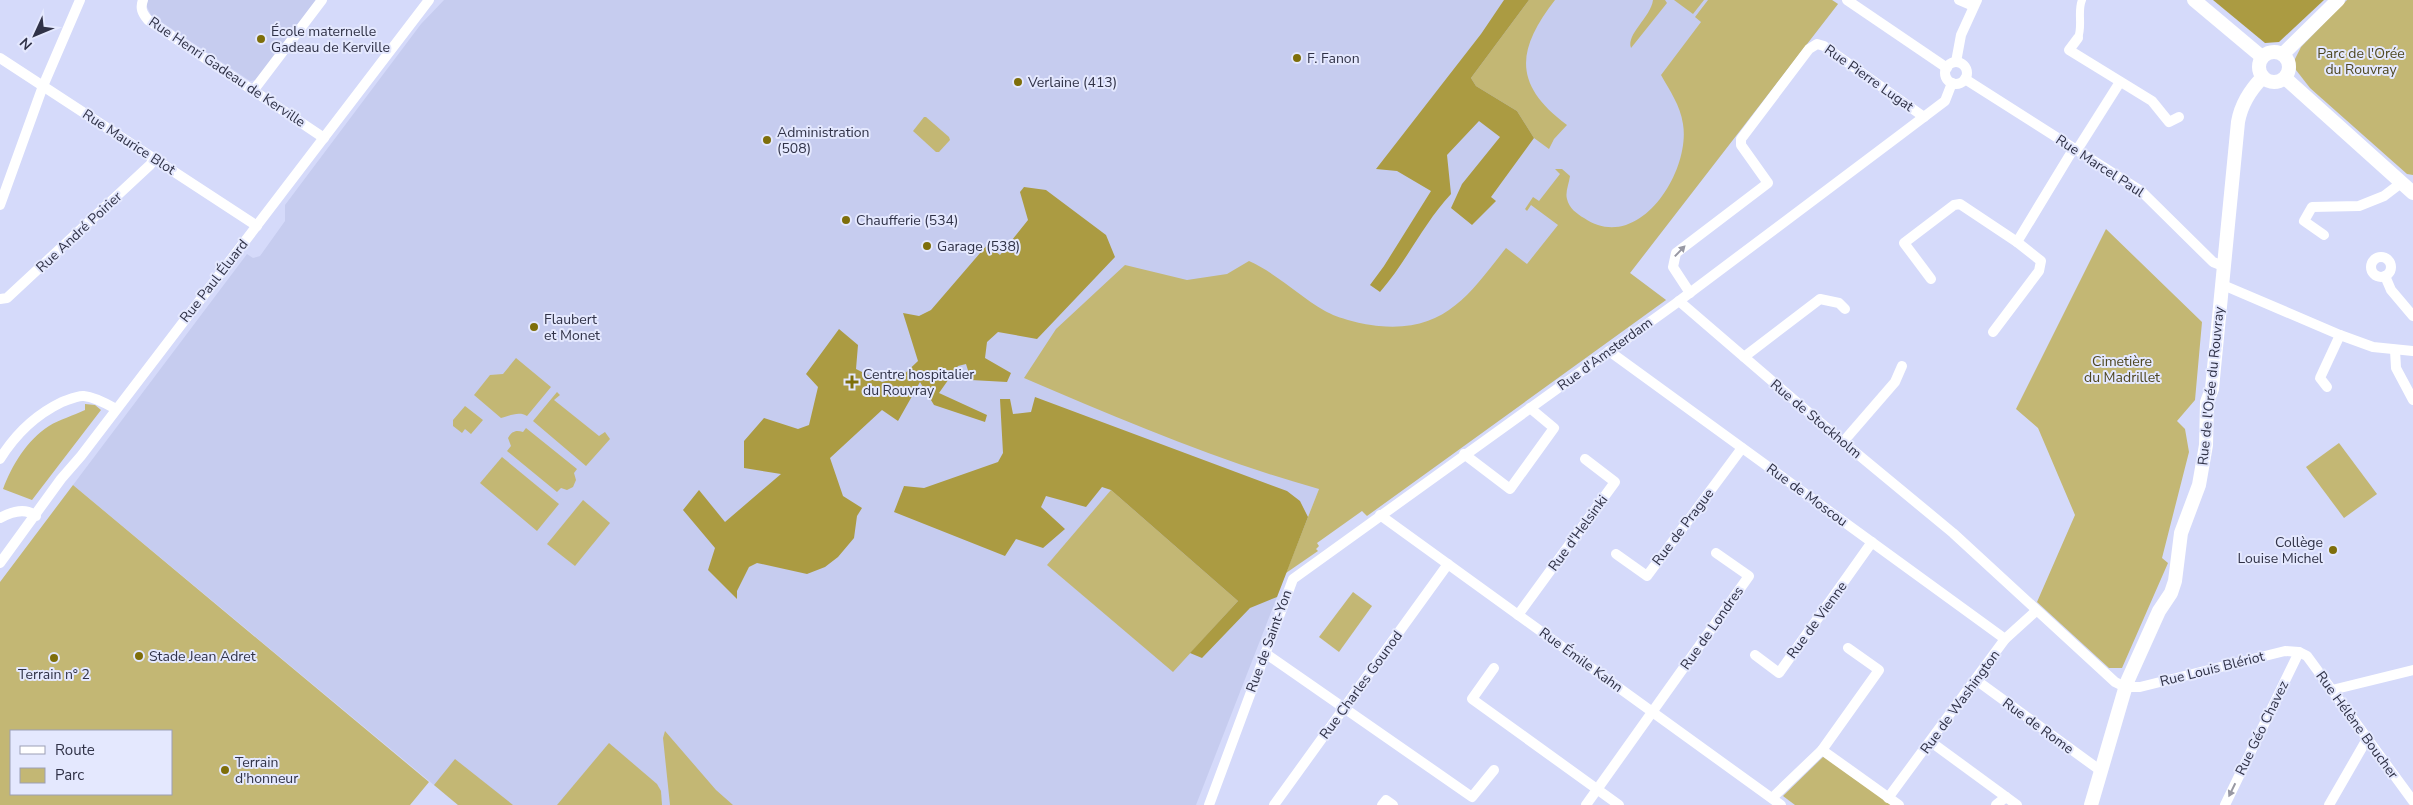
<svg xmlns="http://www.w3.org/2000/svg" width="2413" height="805" font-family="'Nunito Sans',sans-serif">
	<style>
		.built { fill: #c6ccef }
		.green { fill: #c3b774; fill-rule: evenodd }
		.forest { fill: #ab9b42 }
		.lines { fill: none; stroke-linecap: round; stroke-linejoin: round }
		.pedestrian { stroke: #fff; stroke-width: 8 }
		.minor { stroke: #fff; stroke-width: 10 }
		.tertiary { stroke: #fff; stroke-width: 14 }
		.oneway { fill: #9898a3 }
		.poi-dot { fill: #7e6e0a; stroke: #e4e8fe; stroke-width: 2 }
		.labels { text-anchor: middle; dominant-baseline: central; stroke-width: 4; stroke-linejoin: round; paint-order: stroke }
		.poi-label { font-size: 14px; fill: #303247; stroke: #e4e8fe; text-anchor: start }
		.park-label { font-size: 14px; fill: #4e4721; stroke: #e4e8fe }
		.street-label { font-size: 14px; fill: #303247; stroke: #e4e8fe }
	</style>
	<rect width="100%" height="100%" fill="#d5dafa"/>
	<g class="built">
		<path d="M148 0H316L256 80 250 81 151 15 146 5Z"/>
		<path d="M444 0H1832L1838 4 1630 273 1666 300 1375 510 1319 489 1196 805H458L73 485 247 254 253 258 260 256 285 221V205L421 24Z"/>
	</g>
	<g class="green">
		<path d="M1529 0H1555C1516 50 1513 85 1567 125L1554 139 1549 149 1534 138 1517 111 1476 86 1471 78Z"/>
		<path d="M1653 0H1665L1667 3 1631 48C1626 34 1651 17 1653 0Z"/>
		<path d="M1674 0H1704L1693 14Z"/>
		<path d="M1708 0H1832L1838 4 1630 273 1666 300 1367 516 1362 511 1317 543 1319 546 1316 549 1318 551 1286 573 1319 489C1218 461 1120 419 1024 378L1056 329 1125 265 1187 280 1227 274 1249 261C1276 273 1299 296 1325 311 1337 318 1364 325 1379 326 1445 332 1469 295 1506 248L1527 264 1558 225 1531 205 1527 211 1525 209 1533 197 1539 201 1560 174 1555 169H1562L1570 176C1569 184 1565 192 1567 199 1569 208 1577 214 1584 218 1638 255 1691 172 1683 124 1680 105 1670 91 1661 75L1701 22 1695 17Z"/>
		<path d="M2347 0H2413V175L2407 174 2310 88 2296 70 2295 59 2301 47Z"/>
		<path d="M924 117H926L949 137 950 140 939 152H936L913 131Z"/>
		<path d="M2106 229 2202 322 2195 400 2177 421 2185 429 2189 452 2162 558 2168 563 2122 668H2109L2037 602 2075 515 2038 428 2016 409Z"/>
		<path d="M516 358 551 387 527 416C519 411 509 416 501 418L474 395 490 375 503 374Z"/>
		<path d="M557 392 560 395 554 400 599 436 605 432 610 439 586 466 533 421Z"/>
		<path d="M85 404 95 405 101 410 32 500 3 489C12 465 27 440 49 426 60 419 73 416 85 410Z"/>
		<path d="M465 406 483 420 471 434 465 429 462 433 453 426V420Z"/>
		<path d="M526 428 577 469 574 473 576 480 573 487 567 490 561 488 557 492 507 451 511 446 508 438C512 431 516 430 523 432Z"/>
		<path d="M2339 443 2377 494 2344 518 2306 467Z"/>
		<path d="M502 457 559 504 537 531 480 483Z"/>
		<path d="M73 485 429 782 410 805H0V582ZM11 731H171V794H11Z"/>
		<path d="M1111 490 1238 601 1173 672 1047 565Z"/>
		<path d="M583 500 610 523 575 566 547 544Z"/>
		<path d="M1353 592 1372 606 1339 652 1319 637Z"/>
		<path d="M665 731 716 790 733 805H670L663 738Z"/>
		<path d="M609 743 657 784 661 791 662 805H557Z"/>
		<path d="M1824 756 1893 805H1795L1783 796Z"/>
		<path d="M455 759 513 805H458L434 785Z"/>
	</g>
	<g class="forest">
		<path d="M1504 0H1529L1471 78 1476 86 1517 111 1534 138 1491 197 1496 201 1472 225 1451 208 1462 184 1500 137 1479 121 1447 155 1451 194C1423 224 1407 261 1380 292L1370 285 1384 266 1431 191 1397 171 1376 169 1481 34Z"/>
		<path d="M2213 0H2324L2279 42 2265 43Z"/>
		<path d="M1024 187 1046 190 1106 235 1115 257 1037 339 998 332 987 342 985 358 1011 373 1007 382 971 380 966 364 958 366 939 393 987 415 985 422 934 405 920 382 898 421 882 410 830 458 843 496 862 508 857 516 854 538 838 557 825 567 807 574 757 563 749 567 737 591V599L708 570 715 548 683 510 699 490 725 522 781 474 744 468V441L764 418 798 429 809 425 818 387 806 374 839 329 858 345 856 369 882 382 901 377 918 361 903 313 919 316 931 310 987 245 1000 255 1028 220 1020 192Z"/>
		<path d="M1035 397 1287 491 1300 501 1308 517 1277 597 1250 608 1202 658 1190 653 1238 601 1111 490 1102 487 1086 507 1046 496 1041 507 1065 529 1043 548 1016 539 1005 556 894 512 904 486 924 488 998 462 1003 453 1000 399H1010L1013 414 1031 412Z"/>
	</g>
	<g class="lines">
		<path class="pedestrian" d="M2078 38C2083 25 2077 12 2082 0"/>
		<g class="minor">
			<path d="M143 0C140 8 142 13 148 20L324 138"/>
			<path d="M1847 0 1947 68"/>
			<path d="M1959 0 1973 6"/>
			<path d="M2078 38 2069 50 2152 101 2169 122 2179 117"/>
			<path d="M0 58 257 226"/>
			<path d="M1956 62 1961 35 1977 0"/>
			<circle cx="1956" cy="73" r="11"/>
			<path d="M1965 79 2141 191 2213 262 2223 266"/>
			<path d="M253 91 322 0"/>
			<path d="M2077 150 2120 82"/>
			<path d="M0 205 43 86 80 0"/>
			<path d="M2324 235 2304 221 2312 207 2359 206 2384 196 2401 183"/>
			<circle cx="2381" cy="267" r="10"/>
			<path d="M2385 276 2391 290 2413 316"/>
			<path d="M1931 279 1904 243 1954 205 1960 204 2017 242 2074 148"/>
			<path d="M2223 285 2340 335 2373 347 2413 351"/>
			<path d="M1690 293 1673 267 1676 253 1768 183 1741 145V139L1809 49 1817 44 1824 46 1924 117"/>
			<path d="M0 299 7 298 150 165 154 159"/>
			<path d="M1679 301 1843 442 1953 533 2115 682 2125 687H2140L2285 651 2299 652 2307 656 2413 801"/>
			<path d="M1993 332 2039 271 2041 261 2017 242"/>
			<path d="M2395 350 2396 368 2413 400"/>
			<path d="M1609 351 2005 639"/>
			<path d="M1744 357 1820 299 1839 303 1845 309"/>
			<path d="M2327 387 2320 378 2340 335"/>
			<path d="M1843 442 1895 382 1902 366"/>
			<path d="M1464 454 1510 489 1554 428 1530 408"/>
			<path d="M0 459C16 433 35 415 62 402 68 400 78 395 84 396 95 397 107 404 116 409"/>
			<path d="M1380 515 1781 805"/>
			<path d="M0 518C11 512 25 507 36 516"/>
			<path d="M1616 554 1647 576 1742 448"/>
			<path d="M0 563 61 479 81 456 429 0"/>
			<path d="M1518 615 1615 482 1585 459"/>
			<path d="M1265 653 1472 797 1494 770"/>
			<path d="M1755 655 1779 673 1872 542"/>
			<path d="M1494 668 1472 699 1619 805"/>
			<path d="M1976 680 2101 771"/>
			<path d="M2332 690 2413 670"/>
			<path d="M1931 742 2017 805"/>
			<path d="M1822 750 1899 805"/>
			<path d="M1772 798 1822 750 1879 670 1848 648"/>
			<path d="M1888 798 2005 639 2036 611"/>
			<path d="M1209 805 1293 579 1675 304 1900 135 1945 101 1952 83"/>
			<path d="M1274 805 1448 564"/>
			<path d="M1382 805 1386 800 1393 805"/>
			<path d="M1586 805 1749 576 1716 553"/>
			<path d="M1996 805 2006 797"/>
			<path d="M2225 805 2299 652"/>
			<path d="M2329 805 2367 739"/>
		</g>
		<g class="tertiary">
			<path d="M2194 0 2262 57"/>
			<circle cx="2274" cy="67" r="15"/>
			<path d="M2283 54 2338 0"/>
			<path d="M2285 78 2413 193"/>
			<path d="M2091 805 2127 682 2159 611 2171 593 2175 581 2181 533 2199 485 2206 445 2207 402 2212 389 2214 368 2238 122C2241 105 2251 89 2263 77"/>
		</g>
	</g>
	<defs><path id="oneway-solid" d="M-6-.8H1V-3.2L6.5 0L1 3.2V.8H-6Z" transform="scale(1.25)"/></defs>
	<g class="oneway">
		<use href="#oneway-solid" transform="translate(1680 251) rotate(-46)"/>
		<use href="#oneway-solid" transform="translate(2232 790) rotate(116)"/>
	</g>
	<g class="poi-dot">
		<circle cx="261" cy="39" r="5"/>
		<circle cx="1297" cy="58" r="5"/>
		<circle cx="1018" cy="82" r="5"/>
		<circle cx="767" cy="140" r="5"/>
		<circle cx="846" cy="220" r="5"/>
		<circle cx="927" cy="246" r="5"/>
		<circle cx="534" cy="327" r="5"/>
		<path d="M849.5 374.5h5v5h5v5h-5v5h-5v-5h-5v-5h5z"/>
		<circle cx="2333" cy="550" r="5"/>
		<circle cx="139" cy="656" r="5"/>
		<circle cx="54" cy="658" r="5"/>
		<circle cx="225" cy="770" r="5"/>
	</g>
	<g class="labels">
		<g class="poi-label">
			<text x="271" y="31">École maternelle<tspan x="271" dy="16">Gadeau de Kerville</tspan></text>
			<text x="1307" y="58">F. Fanon</text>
			<text x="1028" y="82">Verlaine (413)</text>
			<text x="777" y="132">Administration<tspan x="777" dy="16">(508)</tspan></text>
			<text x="856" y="220">Chaufferie (534)</text>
			<text x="937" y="246">Garage (538)</text>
			<text x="544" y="319">Flaubert<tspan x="544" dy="16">et Monet</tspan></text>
			<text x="863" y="374">Centre hospitalier<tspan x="863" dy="16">du Rouvray</tspan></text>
			<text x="2323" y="542" text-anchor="end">Collège<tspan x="2323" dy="16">Louise Michel</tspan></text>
			<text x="149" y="656">Stade Jean Adret</text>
			<text x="54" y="674" text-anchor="middle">Terrain n° 2</text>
			<text x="235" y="762">Terrain<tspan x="235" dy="16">d'honneur</tspan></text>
		</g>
		<g class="park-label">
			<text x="2361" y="53">Parc de l'Orée<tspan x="2361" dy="16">du Rouvray</tspan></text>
			<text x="2122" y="361">Cimetière<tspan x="2122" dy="16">du Madrillet</tspan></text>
		</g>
		<g class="street-label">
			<text transform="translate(227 72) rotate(34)">Rue Henri Gadeau de Kerville</text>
			<text transform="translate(1869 78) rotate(35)">Rue Pierre Lugat</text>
			<text transform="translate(129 142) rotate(33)">Rue Maurice Blot</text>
			<text transform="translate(2100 166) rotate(33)">Rue Marcel Paul</text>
			<text transform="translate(79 232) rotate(-43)">Rue André Poirier</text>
			<text transform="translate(214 281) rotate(-52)">Rue Paul Éluard</text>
			<text transform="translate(1605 354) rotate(-36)">Rue d'Amsterdam</text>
			<text transform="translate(2211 386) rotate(-84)">Rue de l'Orée du Rouvray</text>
			<text transform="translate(1816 419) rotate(40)">Rue de Stockholm</text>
			<text transform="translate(1807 495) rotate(36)">Rue de Moscou</text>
			<text transform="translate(1683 527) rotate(-53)">Rue de Prague</text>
			<text transform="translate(1578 533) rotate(-54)">Rue d'Helsinki</text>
			<text transform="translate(1817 620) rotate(-54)">Rue de Vienne</text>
			<text transform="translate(1712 628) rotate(-55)">Rue de Londres</text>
			<text transform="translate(1269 641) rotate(-70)">Rue de Saint-Yon</text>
			<text transform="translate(1581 660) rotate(36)">Rue Émile Kahn</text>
			<text transform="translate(2212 669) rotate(-14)">Rue Louis Blériot</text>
			<text transform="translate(1361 685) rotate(-54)">Rue Charles Gounod</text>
			<text transform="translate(1960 702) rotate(-54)">Rue de Washington</text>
			<text transform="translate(2357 725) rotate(54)">Rue Hélène Boucher</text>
			<text transform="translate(2038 726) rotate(36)">Rue de Rome</text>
			<text transform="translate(2262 728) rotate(-64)">Rue Géo Chavez</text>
		</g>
	</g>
	<rect x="10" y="730" width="162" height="65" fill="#e4e8fe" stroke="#9c9fb5"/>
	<rect x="20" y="746" width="25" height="8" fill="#ffffff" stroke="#9c9fb5"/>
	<text x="55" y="755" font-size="15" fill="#303247">Route</text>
	<rect x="20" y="768" width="25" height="15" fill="#c3b774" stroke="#9c9fb5"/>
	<text x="55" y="780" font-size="15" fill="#303247">Parc</text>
	<g transform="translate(35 35) rotate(226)" stroke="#e4e8fe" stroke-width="4" paint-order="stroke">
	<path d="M0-4L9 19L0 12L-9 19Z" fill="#303247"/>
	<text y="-8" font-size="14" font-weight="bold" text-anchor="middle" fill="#303247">N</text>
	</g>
</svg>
